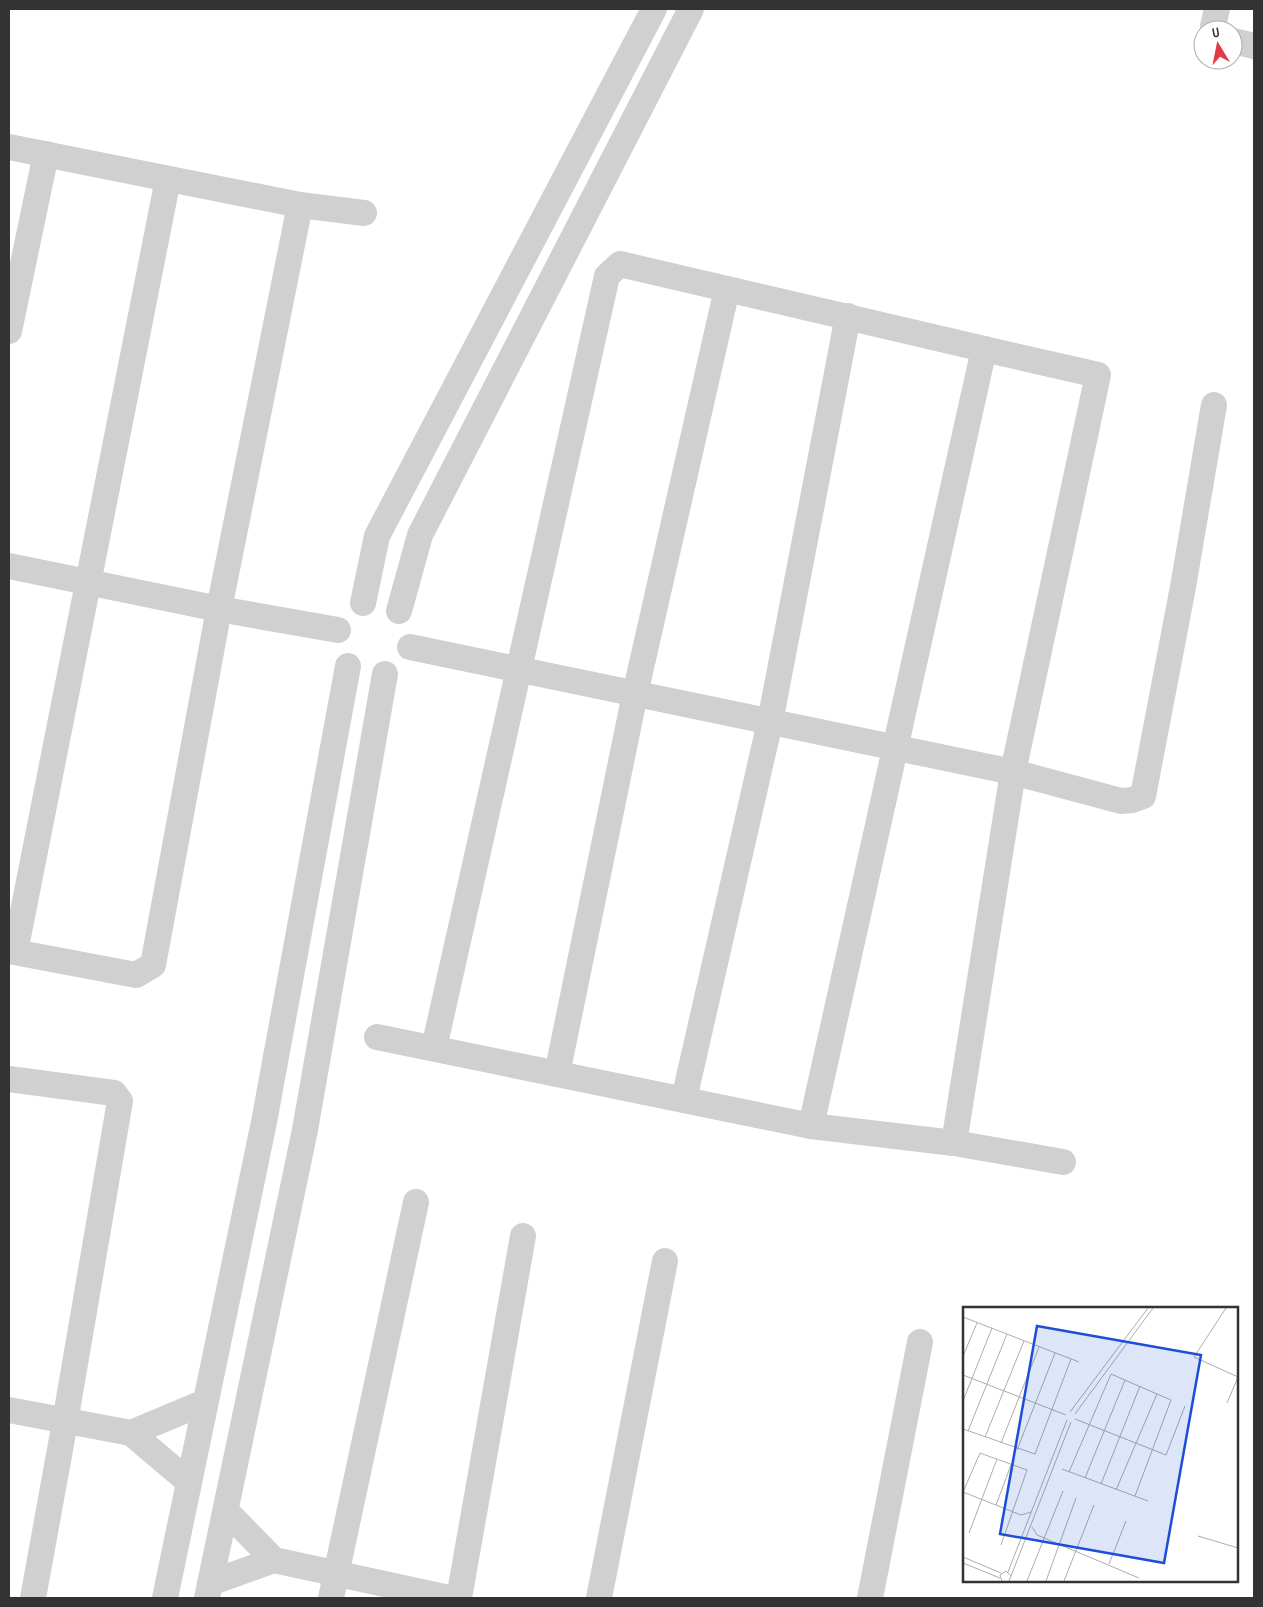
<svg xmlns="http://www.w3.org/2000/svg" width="1263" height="1607" font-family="'Sofia Sans Condensed',sans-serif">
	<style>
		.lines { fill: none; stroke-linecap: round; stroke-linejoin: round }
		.minor { stroke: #d0d0d0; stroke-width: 26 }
		.inset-road { fill: none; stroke: #adadad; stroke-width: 1 }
		.view { fill: #1d4ed8; fill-opacity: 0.15; stroke: #1d4ed8; stroke-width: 2.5 }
		.inset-edge { fill: none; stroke: #333; stroke-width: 2.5 }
	</style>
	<rect width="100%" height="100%" fill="#fff"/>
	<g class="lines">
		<g class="minor">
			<path d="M1214 30 1213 26 1217 9"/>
			<path d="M1233 41 1254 46"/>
			<path d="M9 147 300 205 364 213"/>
			<path d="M9 331 46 154"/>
			<path d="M9 566 219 609 338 630"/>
			<path d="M363 603 377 536 654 9"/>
			<path d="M399 611 420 535 691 9"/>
			<path d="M410 647 1013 772 1121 801 1132 800 1143 796 1183 587 1214 405"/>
			<path d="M9 951 136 975 153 965 219 609 300 205"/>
			<path d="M15 952 168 179"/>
			<path d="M377 1037 811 1126 954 1143 1063 1162"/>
			<path d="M434 1048 607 276 620 264 984 349 811 1126"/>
			<path d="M557 1074 635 694 727 289"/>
			<path d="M9 1079 114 1093 120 1101 65 1422 33 1598"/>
			<path d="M684 1099 770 722 848 316"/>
			<path d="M954 1143 1013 772 1098 375 984 349"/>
			<path d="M9 1410 131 1433 205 1402"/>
			<path d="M131 1433 189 1482"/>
			<path d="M226 1511 274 1560 449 1598"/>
			<path d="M210 1583 274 1560"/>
			<path d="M165 1598 264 1122 348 666"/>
			<path d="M207 1598 305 1130 385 674"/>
			<path d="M331 1598 416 1202"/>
			<path d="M459 1598 523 1236"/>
			<path d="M599 1598 665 1261"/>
			<path d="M870 1598 920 1342"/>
		</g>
	</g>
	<g transform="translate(963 1307)">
		<rect width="275" height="275" fill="#fff"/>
		<path class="inset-road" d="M263 1 231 50 275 70M0 10 116 55M0 49 14 16M0 68 103 108M0 94 29 21M264 96 275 70M107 105 185 1M112 107 190 1M112 112 203 148 222 99M0 122 72 147 108 52M5 124 44 27M22 130 61 34M38 136 76 40M54 143 92 46M99 162 185 194M106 165 148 67 194 87 153 183M122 171 162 73M138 177 177 79M0 185 17 146 64 163 38 238M0 185 58 208 68 205M172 189 208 93 194 87M33 198 48 158M69 220 74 228 176 271M6 226 34 152M235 229 275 241M0 250 38 266M0 256 37 271M146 257 163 214M45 265 104 113M48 269 108 115M39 274 37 268 43 264 48 269 46 274M64 274 100 184M83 274 113 191M101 274 131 198"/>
		<path class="view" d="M74 19 238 48 201 256 37 227Z"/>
		<rect width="275" height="275" class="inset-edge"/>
	</g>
	<rect width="1263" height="1607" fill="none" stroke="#333333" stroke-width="20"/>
	<g transform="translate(1218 45) rotate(350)"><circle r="24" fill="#ffffff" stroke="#adadad"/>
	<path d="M0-4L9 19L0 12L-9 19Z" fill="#e63946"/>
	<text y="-8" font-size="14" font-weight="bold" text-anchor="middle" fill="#333333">U</text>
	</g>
</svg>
